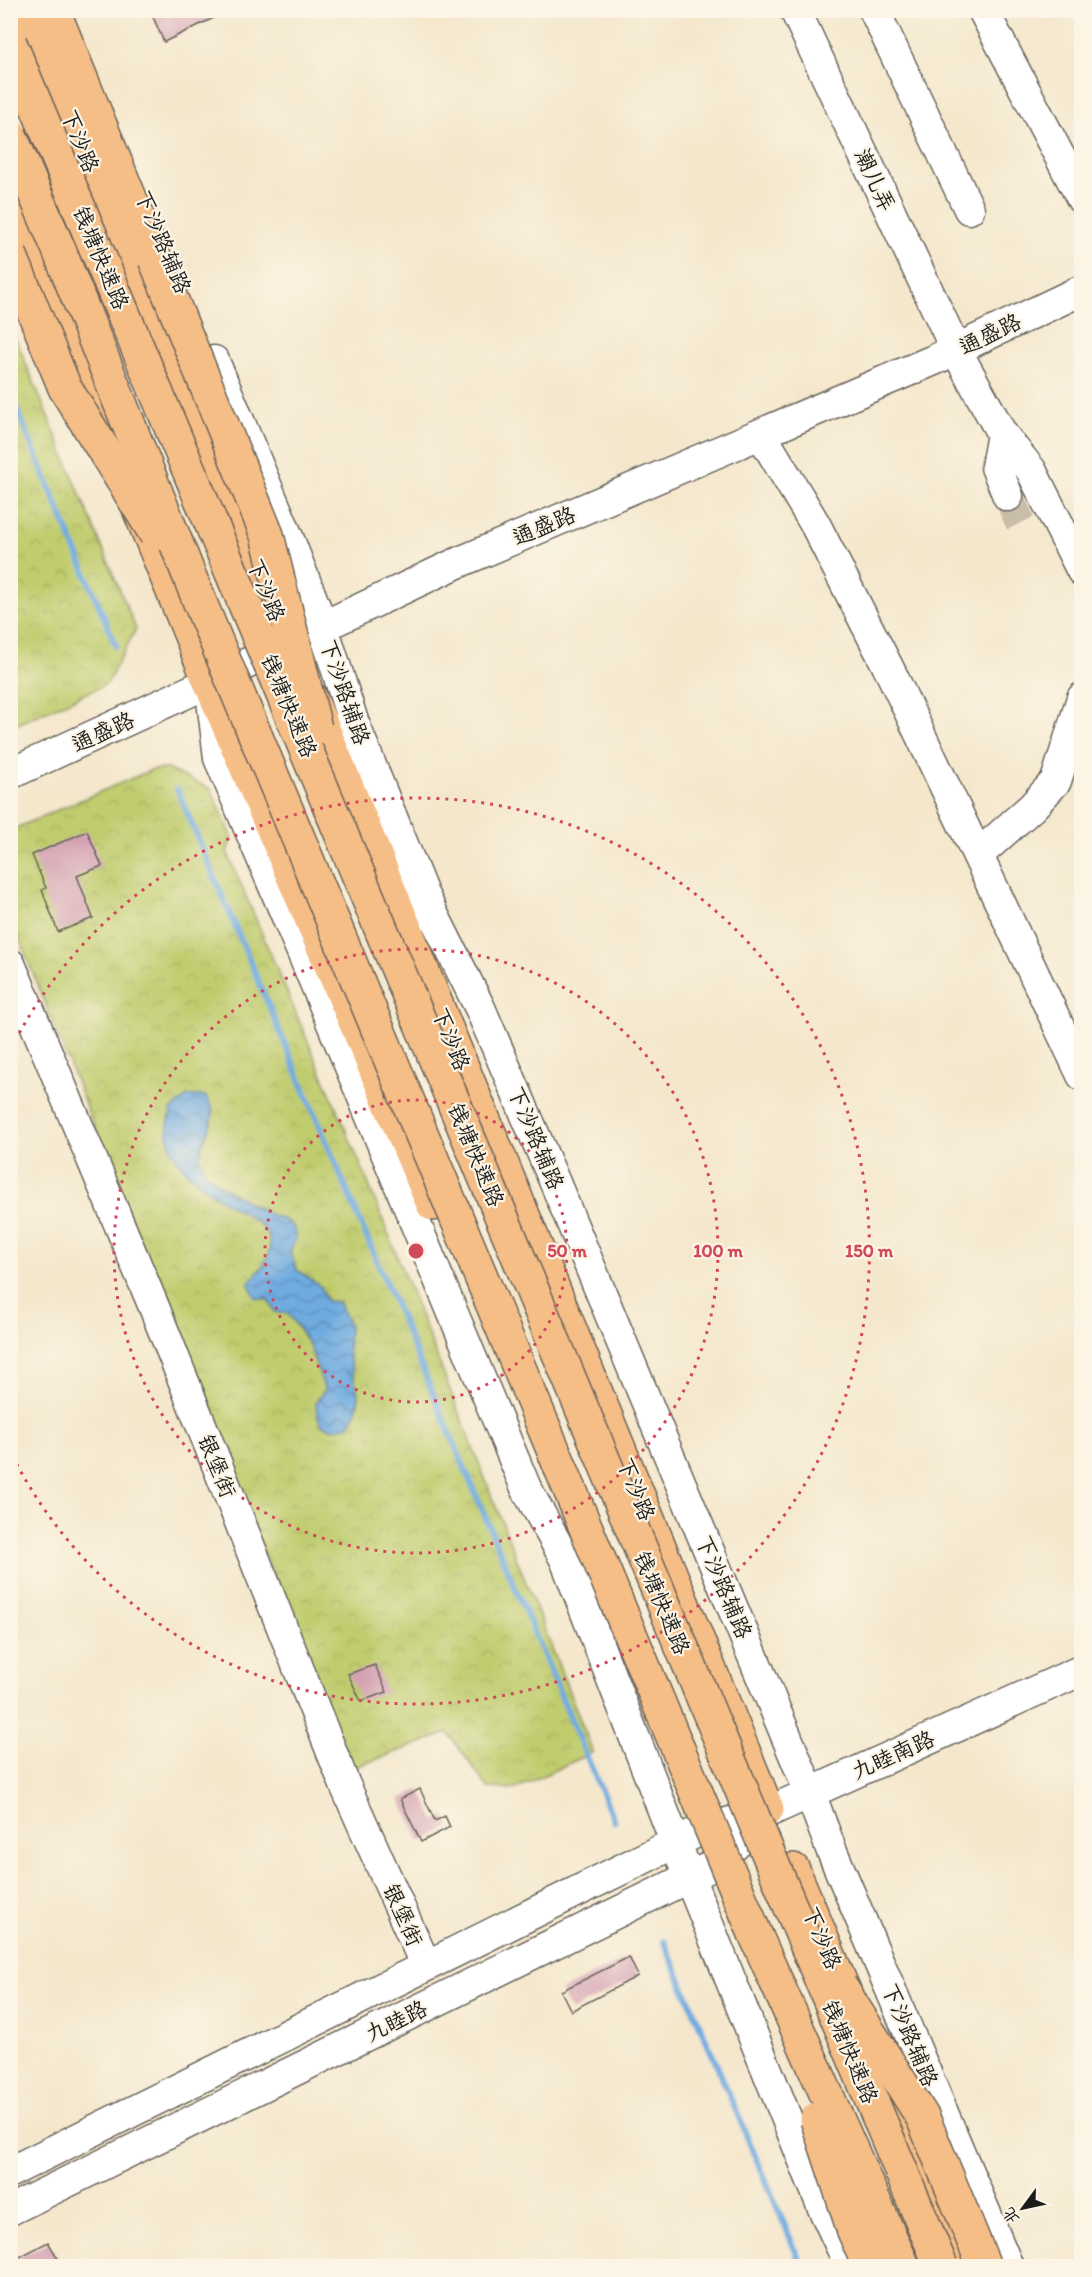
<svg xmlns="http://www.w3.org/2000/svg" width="1092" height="2277" font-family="Itim,'LXGW WenKai TC',sans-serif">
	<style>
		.park { fill: url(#park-crowns); stroke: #6e7444; stroke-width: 1.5 }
		.water { fill: url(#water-waves); stroke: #46647e; stroke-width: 1.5 }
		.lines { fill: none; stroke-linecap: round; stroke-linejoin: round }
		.stream { stroke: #6fabe0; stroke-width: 6 }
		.building { fill: #d4a3b3 }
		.minor-tunnel { stroke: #c9bea9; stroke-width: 30; stroke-dasharray: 30 15; stroke-linecap: butt }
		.minor-casing { stroke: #68635a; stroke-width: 33 }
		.major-casing { stroke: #68635a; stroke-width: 36 }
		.highway-casing { stroke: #68635a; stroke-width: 36 }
		.minor { stroke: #fff; stroke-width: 30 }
		.major { stroke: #f6be87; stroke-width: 33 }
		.highway { stroke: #f6be87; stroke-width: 33 }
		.highway-bridge-casing { stroke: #68635a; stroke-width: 36; stroke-linecap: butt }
		.highway-bridge { stroke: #f6be87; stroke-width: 33 }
		.ring { fill: none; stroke: #d1495b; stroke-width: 3; stroke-dasharray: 3 6 }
		.labels { text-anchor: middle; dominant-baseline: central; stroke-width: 4.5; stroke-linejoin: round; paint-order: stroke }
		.street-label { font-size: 22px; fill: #1c1c1c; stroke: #fcf5e5 }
		.centre { fill: #d1495b; stroke: #fcf5e5; stroke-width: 3 }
		.ring-label { font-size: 18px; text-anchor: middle; font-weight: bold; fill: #d1495b; stroke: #fcf5e5; stroke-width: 4.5; stroke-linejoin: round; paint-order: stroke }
	</style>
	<defs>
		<pattern id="park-crowns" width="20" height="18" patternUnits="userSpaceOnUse" patternTransform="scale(1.5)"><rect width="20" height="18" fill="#c0cc6d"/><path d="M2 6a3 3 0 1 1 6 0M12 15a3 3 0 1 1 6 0" fill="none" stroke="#a4af5e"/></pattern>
		<pattern id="water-waves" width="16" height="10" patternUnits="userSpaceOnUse" patternTransform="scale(1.5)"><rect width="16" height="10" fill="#6fabe0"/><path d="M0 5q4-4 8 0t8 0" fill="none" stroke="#5a8ab5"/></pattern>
	</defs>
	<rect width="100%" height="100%" fill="#fcf5e5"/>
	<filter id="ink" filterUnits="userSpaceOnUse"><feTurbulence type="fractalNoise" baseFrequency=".0167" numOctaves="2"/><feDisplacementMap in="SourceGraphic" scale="12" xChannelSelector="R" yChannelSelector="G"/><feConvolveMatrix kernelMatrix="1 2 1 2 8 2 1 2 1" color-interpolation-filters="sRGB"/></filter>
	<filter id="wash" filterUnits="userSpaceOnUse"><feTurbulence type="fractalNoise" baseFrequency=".008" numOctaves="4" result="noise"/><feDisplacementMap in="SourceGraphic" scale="24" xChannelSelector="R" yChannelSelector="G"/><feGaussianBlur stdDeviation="1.35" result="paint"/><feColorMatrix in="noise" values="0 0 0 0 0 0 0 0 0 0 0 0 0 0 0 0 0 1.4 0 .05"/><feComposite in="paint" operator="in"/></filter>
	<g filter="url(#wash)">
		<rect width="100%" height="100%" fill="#f4e7cc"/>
		<g class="park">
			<path d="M10 325 136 629 107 684 11 727Z"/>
			<path d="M167 769 211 789 232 836 227 852 365 1175 593 1752 515 1789 488 1788 448 1733 350 1769 11 918V830L151 770Z"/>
		</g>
		<path class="water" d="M188 1096H205C207 1099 211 1104 212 1108 218 1130 186 1152 207 1173 222 1189 244 1200 264 1211 273 1217 285 1217 292 1226 299 1234 294 1243 290 1252L296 1269 321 1287 327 1301 338 1302 349 1325 348 1352 359 1398 356 1412 349 1425 334 1429 322 1425 317 1415 316 1402 325 1390 310 1347 289 1314 275 1312 268 1299 256 1298 248 1283C259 1272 273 1257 269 1239 265 1220 235 1210 220 1199 199 1185 173 1164 168 1137 166 1129 170 1118 171 1110Z"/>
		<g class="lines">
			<g class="stream">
				<path d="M10 393 116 646"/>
				<path d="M177 789 614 1821"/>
				<path d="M664 1941 802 2266"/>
			</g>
		</g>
		<g id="blocks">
			<g class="building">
				<path d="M150 10H230L164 42Z"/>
				<path d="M87 831 102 866 77 876 93 918 58 932 42 890 46 888 32 855Z"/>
				<path d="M375 1665 387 1692 361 1701 348 1674Z"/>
				<path d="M420 1789 435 1821 445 1816 450 1827 421 1842 400 1799Z"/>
				<path d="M629 1957 638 1976 571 2011 561 1991Z"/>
				<path d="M48 2242 60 2262 52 2266H10V2262Z"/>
			</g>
		</g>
	</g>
	<g filter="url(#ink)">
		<use href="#blocks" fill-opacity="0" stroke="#68635a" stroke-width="1.5"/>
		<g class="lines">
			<path class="minor-tunnel" d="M1008 496 1022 526"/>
			<defs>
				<g id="minor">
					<path d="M795 10 956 350 1002 434 996 467 1008 496"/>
					<path d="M874 10 969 209"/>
					<path d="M983 10 1082 199"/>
					<path d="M214 361 288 537 323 627 353 721 423 894 480 1008 556 1185 810 1793 831 1849 1008 2266"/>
					<path d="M761 434 815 524 891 673 1082 1075"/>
					<path d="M1002 434 1031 470 1082 571"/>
					<path d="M212 700 219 758 305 959 526 1488 565 1559 689 1877 822 2206 850 2266"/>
					<path d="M10 774 210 682 288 643 455 564 934 360 1082 290"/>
					<path d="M978 855 1032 807 1056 781 1082 698"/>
					<path d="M10 964 154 1307 345 1785 426 1966"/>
					<path d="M10 2172 701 1830 768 1812 1082 1670"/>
					<path d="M10 2210 716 1864 766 1814"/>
				</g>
				<g id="major">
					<path d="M27 10 278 618"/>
					<path d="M10 196 116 453"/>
					<path d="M139 509 210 682 433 1204"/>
					<path d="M310 697 767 1809"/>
					<path d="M793 1870 960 2266"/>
				</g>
				<path id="highway" d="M53 10 155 259"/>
			</defs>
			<use href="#minor" class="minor-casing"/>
			<use href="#major" class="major-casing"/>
			<use href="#highway" class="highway-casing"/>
			<use href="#minor" class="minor"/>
			<use href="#major" class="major"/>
			<use href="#highway" class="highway"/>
			<defs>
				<g id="highway-bridge">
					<path d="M10 43 941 2266"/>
					<path d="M10 135 59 250 201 605 756 1936 903 2266"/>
					<path d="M10 254 65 388 156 534"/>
					<path d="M155 259 267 535 315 728"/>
					<path d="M840 1986 923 2118 984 2266"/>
					<path d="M817 2119 854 2231 869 2266"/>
				</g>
			</defs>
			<use href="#highway-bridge" class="highway-bridge-casing"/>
			<use href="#highway-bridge" class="highway-bridge"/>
		</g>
	</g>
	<g class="ring">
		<circle cx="416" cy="1251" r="151"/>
		<circle cx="416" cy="1251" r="302"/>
		<path d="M11 1049A453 453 0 1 1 11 1453"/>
	</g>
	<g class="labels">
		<g class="street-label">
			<text transform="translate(80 141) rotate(68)">下沙路</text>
			<text transform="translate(875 180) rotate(65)">潮儿弄</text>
			<text transform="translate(163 242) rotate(67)">下沙路辅路</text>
			<text transform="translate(101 258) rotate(67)">钱塘快速路</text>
			<text transform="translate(990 334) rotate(-26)">通盛路</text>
			<text transform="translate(544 526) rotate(-23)">通盛路</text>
			<text transform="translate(266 590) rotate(68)">下沙路</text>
			<text transform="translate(345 692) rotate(71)">下沙路辅路</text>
			<text transform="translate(289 706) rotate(67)">钱塘快速路</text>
			<text transform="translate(103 732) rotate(-25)">通盛路</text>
			<text transform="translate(451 1039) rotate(68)">下沙路</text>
			<text transform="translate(536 1138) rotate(67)">下沙路辅路</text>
			<text transform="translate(476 1155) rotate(67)">钱塘快速路</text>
			<text transform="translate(217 1466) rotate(68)">银堡街</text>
			<text transform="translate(636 1489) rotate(68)">下沙路</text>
			<text transform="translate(724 1587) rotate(67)">下沙路辅路</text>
			<text transform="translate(662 1603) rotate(67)">钱塘快速路</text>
			<text transform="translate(893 1755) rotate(-24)">九睦南路</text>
			<text transform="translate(403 1915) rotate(66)">银堡街</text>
			<text transform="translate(822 1938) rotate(67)">下沙路</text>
			<text transform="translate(396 2021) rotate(-26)">九睦路</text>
			<text transform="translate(910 2035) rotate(67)">下沙路辅路</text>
			<text transform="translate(850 2052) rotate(67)">钱塘快速路</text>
		</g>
	</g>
	<circle cx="416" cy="1251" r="9" class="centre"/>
	<g class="ring-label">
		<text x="567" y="1257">50 m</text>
		<text x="718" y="1257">100 m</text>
		<text x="869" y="1257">150 m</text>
	</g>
	<rect width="1092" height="2277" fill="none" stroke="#fcf5e5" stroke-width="36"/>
	<g transform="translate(1023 2208) rotate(237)" stroke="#fcf5e5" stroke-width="4.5" paint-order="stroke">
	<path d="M0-4.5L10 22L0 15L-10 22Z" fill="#1c1c1c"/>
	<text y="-9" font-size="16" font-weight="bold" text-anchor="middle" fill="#1c1c1c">北</text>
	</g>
</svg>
